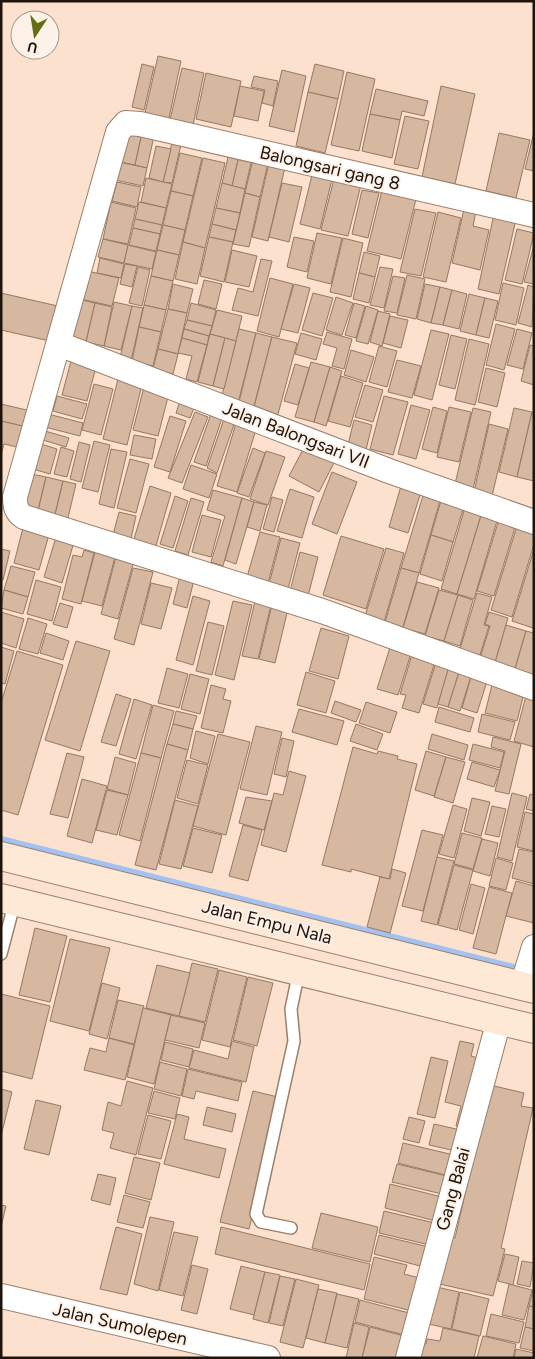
<svg xmlns="http://www.w3.org/2000/svg" width="535" height="1359" font-family="Figtree,sans-serif">
	<style>
		.lines { fill: none; stroke-linecap: round; stroke-linejoin: round }
		.stream { stroke: #a3c1f1; stroke-width: 6 }
		.building { fill: #d6b7a0; stroke: #957963 }
		.service-casing { stroke: #9c7f69; stroke-width: 14 }
		.minor-casing { stroke: #9c7f69; stroke-width: 26 }
		.secondary-casing { stroke: #9c7f69; stroke-width: 30 }
		.service { stroke: #fff; stroke-width: 11 }
		.minor { stroke: #fff; stroke-width: 24 }
		.secondary { stroke: #fee9d7; stroke-width: 28 }
		.labels { text-anchor: middle; dominant-baseline: central; stroke-width: 4; stroke-linejoin: round; paint-order: stroke }
		.street-label { font-size: 18px; fill: #1f140c; stroke: #fef1e7 }
	</style>
	<rect width="100%" height="100%" fill="#fbe1ce"/>
	<g class="lines">
		<path class="stream" d="M1 839 518 968"/>
	</g>
	<g class="building">
		<path d="M158 56 181 61 168 123 144 117Z"/>
		<path d="M142 64 154 67 144 110 132 107Z"/>
		<path d="M315 64 344 71 338 99 308 92Z"/>
		<path d="M182 68 204 73 193 125 170 120Z"/>
		<path d="M282 70 306 76 294 132 269 126Z"/>
		<path d="M347 72 375 79 359 151 331 145Z"/>
		<path d="M206 73 241 81 231 127 196 119Z"/>
		<path d="M254 76 278 81 273 106 262 103 265 90 251 87Z"/>
		<path d="M240 86 264 91 258 121 234 116Z"/>
		<path d="M441 86 475 94 455 184 422 177Z"/>
		<path d="M376 89 428 101 424 116 402 111 400 120 370 114Z"/>
		<path d="M308 92 338 99 325 153 296 146Z"/>
		<path d="M370 114 400 120 392 158 362 151Z"/>
		<path d="M405 116 429 121 418 169 394 164Z"/>
		<path d="M128 130 142 133 135 165 120 162Z"/>
		<path d="M534 132V171L525 169Z"/>
		<path d="M142 133 154 136 147 168 135 165Z"/>
		<path d="M499 133 530 140 516 198 486 191Z"/>
		<path d="M173 138 182 140 172 183 163 182Z"/>
		<path d="M156 146 171 149 163 182 149 178Z"/>
		<path d="M180 153 202 158 193 196 171 191Z"/>
		<path d="M229 153 239 156 232 186 222 183Z"/>
		<path d="M239 156 252 159 245 189 232 186Z"/>
		<path d="M203 158 225 163 205 248 183 242Z"/>
		<path d="M253 159 268 163 260 197 245 193Z"/>
		<path d="M119 162 147 168 143 186 115 180Z"/>
		<path d="M269 163 285 167 268 241 252 237Z"/>
		<path d="M313 171 333 175 320 229 300 224Z"/>
		<path d="M335 175 362 181 348 236 321 230Z"/>
		<path d="M146 178 172 184 166 208 141 202Z"/>
		<path d="M117 182 141 187 137 207 112 201Z"/>
		<path d="M222 183 245 189 240 213 216 208Z"/>
		<path d="M282 183 302 187 289 242 269 237Z"/>
		<path d="M383 186 417 195 401 259 367 251Z"/>
		<path d="M362 190 379 193 368 238 352 234Z"/>
		<path d="M171 191 193 196 185 230 163 225Z"/>
		<path d="M245 193 260 197 249 247 233 244Z"/>
		<path d="M111 202 136 208 128 244 103 239Z"/>
		<path d="M139 202 166 208 162 225 135 219Z"/>
		<path d="M216 208 240 213 236 230 212 224Z"/>
		<path d="M415 209 436 213 421 276 400 272Z"/>
		<path d="M464 209 476 211 473 226 489 230 480 270 452 263Z"/>
		<path d="M438 212 461 218 446 282 423 277Z"/>
		<path d="M494 214 516 219 499 294 478 289Z"/>
		<path d="M135 219 162 225 160 234 133 228Z"/>
		<path d="M212 224 236 230 233 242 209 237Z"/>
		<path d="M163 225 185 230 179 255 157 250Z"/>
		<path d="M133 228 160 234 156 251 129 245Z"/>
		<path d="M517 229 534 233 522 284 505 280Z"/>
		<path d="M317 233 342 238 331 284 307 278Z"/>
		<path d="M209 237 233 242 224 282 200 276Z"/>
		<path d="M294 237 314 241 307 272 287 267Z"/>
		<path d="M343 238 363 243 351 297 330 292Z"/>
		<path d="M103 239 128 245 124 263 98 257Z"/>
		<path d="M183 242 205 248 197 284 175 279Z"/>
		<path d="M128 245 156 252 152 269 124 263Z"/>
		<path d="M534 245V284L524 282Z"/>
		<path d="M157 250 179 255 173 281 151 276Z"/>
		<path d="M232 250 257 256 249 287 225 282Z"/>
		<path d="M364 252 380 256 375 277 359 273Z"/>
		<path d="M100 258 124 264 121 278 97 273Z"/>
		<path d="M261 259 272 261 258 316 232 310 238 288 253 292Z"/>
		<path d="M125 264 137 266 132 287 120 284Z"/>
		<path d="M138 267 150 270 142 306 129 303Z"/>
		<path d="M380 267 393 269 384 308 370 305Z"/>
		<path d="M87 271 119 278 112 306 80 299Z"/>
		<path d="M359 273 375 277 369 303 353 299Z"/>
		<path d="M407 275 425 279 416 319 397 315Z"/>
		<path d="M151 276 173 281 166 310 144 305Z"/>
		<path d="M393 276 405 278 397 313 384 311Z"/>
		<path d="M270 278 293 284 279 337 257 331Z"/>
		<path d="M204 280 222 284 216 309 198 304Z"/>
		<path d="M503 283 524 288 516 325 495 320Z"/>
		<path d="M173 284 193 289 187 313 168 309Z"/>
		<path d="M294 284 310 288 298 333 281 329Z"/>
		<path d="M425 284 440 287 431 323 417 319Z"/>
		<path d="M528 285 534 287 532 327 518 323Z"/>
		<path d="M440 287 452 290 443 325 431 323Z"/>
		<path d="M452 290 467 294 459 329 443 325Z"/>
		<path d="M1 293 62 307 54 342 1 330Z"/>
		<path d="M313 293 333 298 322 336 302 330Z"/>
		<path d="M469 294 485 298 476 335 460 331Z"/>
		<path d="M336 297 353 303 342 335 326 330Z"/>
		<path d="M485 298 498 301 489 338 476 335Z"/>
		<path d="M78 299 95 303 86 342 69 338Z"/>
		<path d="M114 302 132 306 121 350 104 346Z"/>
		<path d="M95 303 112 307 104 346 86 342Z"/>
		<path d="M191 303 216 310 212 326 187 320Z"/>
		<path d="M354 303 365 306 356 338 345 335Z"/>
		<path d="M144 305 166 310 161 332 139 327Z"/>
		<path d="M132 306 143 308 131 361 120 358Z"/>
		<path d="M366 306 378 310 368 344 356 341Z"/>
		<path d="M168 309 187 313 178 354 158 349Z"/>
		<path d="M217 310 242 316 236 341 210 334Z"/>
		<path d="M378 311 390 314 382 346 370 342Z"/>
		<path d="M390 316 408 320 401 348 383 343Z"/>
		<path d="M187 320 212 326 209 336 184 329Z"/>
		<path d="M496 324 515 329 504 370 486 365Z"/>
		<path d="M139 327 161 332 153 366 132 361Z"/>
		<path d="M184 329 209 336 207 345 182 338Z"/>
		<path d="M239 329 256 333 238 403 221 399Z"/>
		<path d="M517 329 532 333 523 369 507 365Z"/>
		<path d="M431 330 449 334 432 400 414 395Z"/>
		<path d="M327 332 352 339 344 369 332 366 337 348 323 344Z"/>
		<path d="M256 333 272 337 253 410 238 406Z"/>
		<path d="M301 333 322 339 316 360 295 354Z"/>
		<path d="M210 334 225 338 213 386 198 382Z"/>
		<path d="M451 335 467 339 455 389 439 385Z"/>
		<path d="M272 337 297 343 277 418 253 411Z"/>
		<path d="M182 338 207 345 197 382 186 379 192 356 178 353Z"/>
		<path d="M225 338 236 341 224 389 213 386Z"/>
		<path d="M469 339 489 344 475 405 455 400Z"/>
		<path d="M530 345 534 346V385L521 381Z"/>
		<path d="M379 346 397 351 387 387 369 382Z"/>
		<path d="M158 349 178 354 173 374 153 369Z"/>
		<path d="M351 350 374 357 366 382 344 375Z"/>
		<path d="M397 360 421 366 412 398 388 392Z"/>
		<path d="M71 361 96 367 87 401 62 395Z"/>
		<path d="M311 362 330 367 314 422 295 417Z"/>
		<path d="M295 364 309 368 298 405 284 401Z"/>
		<path d="M330 367 342 371 326 426 314 422Z"/>
		<path d="M486 368 505 373 497 407 478 402Z"/>
		<path d="M119 375 143 381 127 445 103 439Z"/>
		<path d="M341 376 363 383 350 427 328 421Z"/>
		<path d="M94 384 113 389 101 435 82 430Z"/>
		<path d="M365 385 383 390 373 422 355 417Z"/>
		<path d="M144 387 169 393 158 436 133 430Z"/>
		<path d="M182 395 197 400 190 418 176 413Z"/>
		<path d="M57 396 87 404 82 419 53 411Z"/>
		<path d="M384 396 408 402 393 455 370 449Z"/>
		<path d="M1 404 35 412 31 428 1 421Z"/>
		<path d="M411 405 430 410 416 459 398 454Z"/>
		<path d="M433 407 447 411 437 453 422 449Z"/>
		<path d="M449 407 471 412 459 462 437 457Z"/>
		<path d="M473 408 491 412 473 489 455 484Z"/>
		<path d="M514 408 532 412 517 477 499 472Z"/>
		<path d="M212 411 223 415 206 466 194 462Z"/>
		<path d="M195 412 208 417 182 483 168 478Z"/>
		<path d="M532 412 534 413V481L517 477Z"/>
		<path d="M48 414 83 423 80 436 45 427Z"/>
		<path d="M170 416 186 421 170 472 154 467Z"/>
		<path d="M225 416 236 419 217 473 207 468Z"/>
		<path d="M237 420 257 426 237 492 217 486Z"/>
		<path d="M354 420 372 425 365 454 347 449Z"/>
		<path d="M1 421 31 428 26 449 4 444 1 455Z"/>
		<path d="M489 424 508 429 492 496 474 492Z"/>
		<path d="M45 431 69 438 66 447 43 440Z"/>
		<path d="M134 435 156 439 152 459 130 455Z"/>
		<path d="M94 441 110 445 98 492 82 488Z"/>
		<path d="M79 442 90 445 81 482 70 479Z"/>
		<path d="M307 442 337 457 319 492 289 476Z"/>
		<path d="M41 444 57 449 50 474 33 469Z"/>
		<path d="M61 447 74 451 67 477 54 474Z"/>
		<path d="M253 448 265 453 249 497 237 493Z"/>
		<path d="M111 449 127 452 114 508 99 504Z"/>
		<path d="M266 451 285 457 268 505 250 499Z"/>
		<path d="M130 459 149 464 136 513 117 508Z"/>
		<path d="M191 465 217 474 209 498 183 489Z"/>
		<path d="M332 472 357 482 337 534 312 524Z"/>
		<path d="M31 474 46 477 37 515 22 511Z"/>
		<path d="M46 477 63 481 54 519 37 515Z"/>
		<path d="M63 481 76 484 67 522 54 519Z"/>
		<path d="M150 486 171 493 155 549 133 542Z"/>
		<path d="M401 486 421 492 408 533 389 527Z"/>
		<path d="M290 489 314 497 302 538 277 531Z"/>
		<path d="M425 489 442 494 419 573 401 568Z"/>
		<path d="M213 490 242 498 223 566 211 562 225 516 207 510Z"/>
		<path d="M175 496 188 501 173 548 160 544Z"/>
		<path d="M272 497 283 500 274 532 263 529Z"/>
		<path d="M442 497 465 503 453 542 431 535Z"/>
		<path d="M191 498 204 502 188 555 175 551Z"/>
		<path d="M242 498 254 502 236 564 225 560Z"/>
		<path d="M254 502 267 505 260 531 247 527Z"/>
		<path d="M466 504 483 509 457 594 441 589Z"/>
		<path d="M483 509 499 514 474 599 457 594Z"/>
		<path d="M119 512 136 516 130 543 112 539Z"/>
		<path d="M202 515 221 520 211 557 192 552Z"/>
		<path d="M500 516 517 521 494 596 477 591Z"/>
		<path d="M24 524 50 531 39 570 14 563Z"/>
		<path d="M517 526 534 531V544L512 617 491 610Z"/>
		<path d="M260 532 280 537 268 583 247 577Z"/>
		<path d="M431 535 453 542 442 581 420 574Z"/>
		<path d="M341 536 384 549 366 609 323 595Z"/>
		<path d="M56 537 74 542 62 583 44 577Z"/>
		<path d="M281 538 300 543 288 589 269 584Z"/>
		<path d="M386 548 404 553 384 622 365 616Z"/>
		<path d="M1 549 10 551 3 580H1Z"/>
		<path d="M534 549V626L533 628 512 621Z"/>
		<path d="M84 550 94 553 81 604 62 599 73 555 82 557Z"/>
		<path d="M95 552 115 557 102 606 82 601Z"/>
		<path d="M300 552 318 557 308 596 290 591Z"/>
		<path d="M117 553 135 557 118 619 101 614Z"/>
		<path d="M11 566 35 572 28 597 4 590Z"/>
		<path d="M133 568 153 572 134 645 114 639Z"/>
		<path d="M401 568 419 573 403 627 385 622Z"/>
		<path d="M181 572 195 576 187 608 173 604Z"/>
		<path d="M36 580 61 587 52 621 27 614Z"/>
		<path d="M417 582 439 588 425 634 403 628Z"/>
		<path d="M151 583 172 588 161 629 141 624Z"/>
		<path d="M4 590 28 597 23 614 1 608Z"/>
		<path d="M439 590 458 595 444 641 425 636Z"/>
		<path d="M477 593 492 597 484 625 489 626 480 655 460 649Z"/>
		<path d="M458 595 473 600 460 646 444 641Z"/>
		<path d="M193 596 210 601 193 665 176 660Z"/>
		<path d="M233 601 252 605 234 680 215 675Z"/>
		<path d="M255 601 271 605 258 659 242 656Z"/>
		<path d="M60 603 73 607 67 628 53 624Z"/>
		<path d="M272 605 288 609 275 663 259 659Z"/>
		<path d="M1 612 24 619 16 648 1 643Z"/>
		<path d="M489 612 508 618 495 663 480 658 490 626 485 624Z"/>
		<path d="M28 618 47 624 38 654 19 649Z"/>
		<path d="M208 622 224 626 212 675 196 671Z"/>
		<path d="M506 625 526 631 514 672 494 666Z"/>
		<path d="M321 628 349 636 338 679 309 671Z"/>
		<path d="M526 631 534 633V678L514 672Z"/>
		<path d="M46 633 69 641 63 660 40 653Z"/>
		<path d="M76 641 110 651 80 751 45 740Z"/>
		<path d="M392 641 413 647 398 695 377 689Z"/>
		<path d="M1 647 14 651 5 684 1 683Z"/>
		<path d="M414 648 437 655 419 713 402 708 406 695 400 694Z"/>
		<path d="M17 651 63 665 18 815 1 810V703Z"/>
		<path d="M438 656 451 660 437 708 423 704Z"/>
		<path d="M450 663 461 666 448 707 438 704Z"/>
		<path d="M461 666 473 670 460 711 448 707Z"/>
		<path d="M167 668 188 674 179 708 158 703Z"/>
		<path d="M473 670 489 675 477 713 462 708Z"/>
		<path d="M306 672 335 681 326 713 297 705Z"/>
		<path d="M190 674 209 679 200 714 181 709Z"/>
		<path d="M493 681 525 689 517 721 485 713Z"/>
		<path d="M211 685 226 689 223 699 231 701 223 733 201 728Z"/>
		<path d="M527 692 534 694V747L514 741Z"/>
		<path d="M116 694 131 699 116 746 101 742Z"/>
		<path d="M134 699 152 705 136 759 119 754Z"/>
		<path d="M335 701 361 710 356 722 331 713Z"/>
		<path d="M366 702 397 712 390 733 359 723Z"/>
		<path d="M153 705 174 711 161 758 141 753Z"/>
		<path d="M439 707 474 718 470 732 435 722Z"/>
		<path d="M299 709 344 721 337 745 292 732Z"/>
		<path d="M176 711 197 716 193 729 173 724Z"/>
		<path d="M482 714 515 722 510 740 478 732Z"/>
		<path d="M173 724 193 729 188 750 167 744Z"/>
		<path d="M356 724 383 734 377 750 350 741Z"/>
		<path d="M256 726 282 732 267 795 240 789Z"/>
		<path d="M196 731 215 736 208 764 190 758Z"/>
		<path d="M218 734 250 742 226 835 193 826Z"/>
		<path d="M432 734 468 745 464 760 428 749Z"/>
		<path d="M493 737 521 744 509 794 495 791 505 751 491 747Z"/>
		<path d="M282 738 294 741 286 777 274 774Z"/>
		<path d="M167 744 188 750 156 870 135 865Z"/>
		<path d="M473 744 504 752 500 768 469 760Z"/>
		<path d="M353 747 377 754 378 751 398 756 397 759 417 764 389 879 351 869V872L322 865Z"/>
		<path d="M426 751 446 757 434 796 415 790Z"/>
		<path d="M67 753 84 757 68 818 50 814Z"/>
		<path d="M141 753 161 758 140 841 119 835Z"/>
		<path d="M115 757 136 763 128 795 107 789Z"/>
		<path d="M446 757 465 762 453 803 434 797Z"/>
		<path d="M187 760 208 765 198 804 177 798Z"/>
		<path d="M472 762 500 770 494 787 467 779Z"/>
		<path d="M289 771 306 776 286 852 261 845 274 793 283 795Z"/>
		<path d="M82 779 107 786 92 843 67 836Z"/>
		<path d="M107 790 128 795 117 835 96 830Z"/>
		<path d="M512 793 527 797 512 861 497 857Z"/>
		<path d="M530 794 534 795V811L526 809Z"/>
		<path d="M246 797 272 801 264 830 239 823Z"/>
		<path d="M472 798 490 802 481 836 464 831Z"/>
		<path d="M175 800 198 806 181 869 159 864Z"/>
		<path d="M453 805 467 809 454 858 439 854Z"/>
		<path d="M492 806 506 809 499 837 485 834Z"/>
		<path d="M525 812 534 814V851L517 847Z"/>
		<path d="M243 825 262 830 248 881 229 876Z"/>
		<path d="M193 828 222 835 212 873 183 866Z"/>
		<path d="M422 830 443 835 423 911 402 906Z"/>
		<path d="M462 833 482 838 473 869 454 864Z"/>
		<path d="M482 839 498 843 490 876 473 871Z"/>
		<path d="M519 849 534 852V884L512 878Z"/>
		<path d="M437 857 454 861 437 925 421 921Z"/>
		<path d="M496 858 513 863 506 890 489 886Z"/>
		<path d="M454 865 473 870 457 930 438 925Z"/>
		<path d="M392 869 406 873 390 933 367 927 380 877 390 879Z"/>
		<path d="M516 881 534 886V923L506 916Z"/>
		<path d="M471 884 485 888 473 934 459 930Z"/>
		<path d="M489 887 512 893 496 954 473 948Z"/>
		<path d="M35 928 67 936 50 1002 19 995Z"/>
		<path d="M70 939 110 948 89 1031 50 1021Z"/>
		<path d="M192 963 218 969 205 1022 179 1016Z"/>
		<path d="M157 965 190 973 179 1016 146 1008Z"/>
		<path d="M219 970 247 977 230 1047 202 1040Z"/>
		<path d="M248 977 273 983 257 1046 233 1040Z"/>
		<path d="M102 983 120 988 107 1039 89 1034Z"/>
		<path d="M1 994 50 1006 32 1079 1 1071Z"/>
		<path d="M118 1000 144 1006 134 1044 109 1038Z"/>
		<path d="M143 1008 171 1015 154 1084 127 1077Z"/>
		<path d="M171 1015 205 1023 199 1048 165 1040Z"/>
		<path d="M109 1038 134 1045 125 1080 84 1070 90 1048 106 1052Z"/>
		<path d="M232 1041 254 1047 246 1082 189 1068 194 1050 228 1059Z"/>
		<path d="M460 1041 474 1044 471 1056 485 1060 468 1129 456 1126 461 1106 445 1102Z"/>
		<path d="M165 1042 193 1049 189 1067 161 1060Z"/>
		<path d="M431 1057 448 1061 435 1118 417 1114Z"/>
		<path d="M160 1062 187 1069 181 1096 154 1089Z"/>
		<path d="M188 1069 242 1082 238 1101 196 1091 194 1099 182 1096Z"/>
		<path d="M127 1081 153 1088 136 1155 110 1148 114 1133 102 1130 108 1102 121 1106Z"/>
		<path d="M490 1085 524 1093 521 1106 533 1108 501 1248 505 1249 493 1296 435 1283 446 1236 455 1238Z"/>
		<path d="M1 1089 12 1092 1 1136Z"/>
		<path d="M154 1091 180 1098 175 1119 148 1113Z"/>
		<path d="M253 1091 282 1098 249 1229 220 1222Z"/>
		<path d="M36 1100 61 1106 49 1155 24 1149Z"/>
		<path d="M207 1107 236 1114 232 1132 203 1125Z"/>
		<path d="M177 1114 189 1117 184 1139 226 1149 219 1178 164 1164Z"/>
		<path d="M148 1115 171 1121 161 1159 138 1154Z"/>
		<path d="M409 1117 425 1121 419 1143 403 1139Z"/>
		<path d="M434 1124 465 1131 460 1152 429 1145Z"/>
		<path d="M403 1143 454 1155 449 1176 398 1163Z"/>
		<path d="M134 1157 160 1163 151 1200 125 1193Z"/>
		<path d="M397 1164 451 1177 446 1195 392 1182Z"/>
		<path d="M98 1174 116 1178 110 1205 91 1200Z"/>
		<path d="M390 1184 446 1198 440 1222 385 1208Z"/>
		<path d="M124 1195 150 1202 143 1228 117 1222Z"/>
		<path d="M1 1205 6 1206 1 1227Z"/>
		<path d="M384 1211 439 1224 434 1246 379 1233Z"/>
		<path d="M321 1213 378 1227 370 1262 312 1248Z"/>
		<path d="M150 1217 174 1222 158 1291 134 1284Z"/>
		<path d="M116 1227 142 1234 127 1295 100 1289Z"/>
		<path d="M221 1227 370 1264 364 1290 215 1254Z"/>
		<path d="M174 1232 198 1237 183 1296 159 1290Z"/>
		<path d="M379 1235 433 1248 428 1268 374 1254Z"/>
		<path d="M505 1254 519 1257 513 1285 498 1281Z"/>
		<path d="M374 1257 407 1265 404 1274 420 1278 412 1311 364 1299Z"/>
		<path d="M522 1261 534 1263 530 1287 517 1284Z"/>
		<path d="M192 1265 208 1269 197 1314 181 1310Z"/>
		<path d="M241 1266 265 1272 254 1315 230 1309Z"/>
		<path d="M265 1272 280 1275 268 1323 253 1319Z"/>
		<path d="M280 1276 295 1279 283 1326 269 1323Z"/>
		<path d="M296 1279 319 1285 303 1348 280 1342Z"/>
		<path d="M509 1284 532 1290 524 1320 502 1315Z"/>
		<path d="M432 1286 459 1292 451 1329 424 1323Z"/>
		<path d="M534 1286V1307L529 1306Z"/>
		<path d="M318 1289 337 1293 325 1343 306 1338Z"/>
		<path d="M460 1292 489 1299 480 1336 452 1329Z"/>
		<path d="M337 1294 359 1299 347 1348 325 1343Z"/>
		<path d="M360 1300 413 1314 408 1336 355 1322Z"/>
		<path d="M529 1306 534 1307V1329L525 1327Z"/>
		<path d="M491 1314 524 1322 519 1343 486 1336Z"/>
		<path d="M354 1323 369 1327 362 1358H346Z"/>
		<path d="M370 1327 408 1337 403 1358H362Z"/>
		<path d="M525 1327 534 1329V1351L520 1348Z"/>
		<path d="M443 1328 479 1336 474 1358H414L418 1342 426 1344 427 1339 440 1341Z"/>
		<path d="M483 1336 516 1344 513 1358H477Z"/>
		<path d="M516 1349 534 1353V1358H514Z"/>
	</g>
	<g class="lines">
		<defs>
			<g id="service">
				<path d="M1 954 15 901"/>
				<path d="M291 1228 261 1222 256 1214 294 1041 291 1009 299 971"/>
			</g>
			<g id="minor">
				<path d="M534 215 140 124 126 123 118 132 15 497C15 506 16 512 24 517L322 611 534 688"/>
				<path d="M59 344 389 471 534 522"/>
				<path d="M522 986 534 947"/>
				<path d="M1 1296 268 1358"/>
				<path d="M408 1358 499 1020"/>
			</g>
			<g id="secondary">
				<path d="M1 856 534 989"/>
				<path d="M1 898 534 1029"/>
			</g>
		</defs>
		<use href="#service" class="service-casing"/>
		<use href="#minor" class="minor-casing"/>
		<use href="#secondary" class="secondary-casing"/>
		<use href="#service" class="service"/>
		<use href="#minor" class="minor"/>
		<use href="#secondary" class="secondary"/>
	</g>
	<g class="labels">
		<g class="street-label">
			<text transform="translate(330 168) rotate(13)">Balongsari gang 8</text>
			<text transform="translate(296 435) rotate(21)">Jalan Balongsari VII</text>
			<text transform="translate(267 922) rotate(14)">Jalan Empu Nala</text>
			<text transform="translate(453 1189) rotate(-75)">Gang Balai</text>
			<text transform="translate(120 1324) rotate(13)">Jalan Sumolepen</text>
		</g>
	</g>
	<rect width="535" height="1359" fill="none" stroke="#1f140c" stroke-width="5"/>
	<g transform="translate(35 35) rotate(192)"><circle r="24" fill="#fef1e7" stroke="#a5998f"/>
	<path d="M0-4L9 19L0 12L-9 19Z" fill="#656d13"/>
	<text y="-8" font-size="14" font-weight="bold" text-anchor="middle" fill="#1f140c">U</text>
	</g>
</svg>
